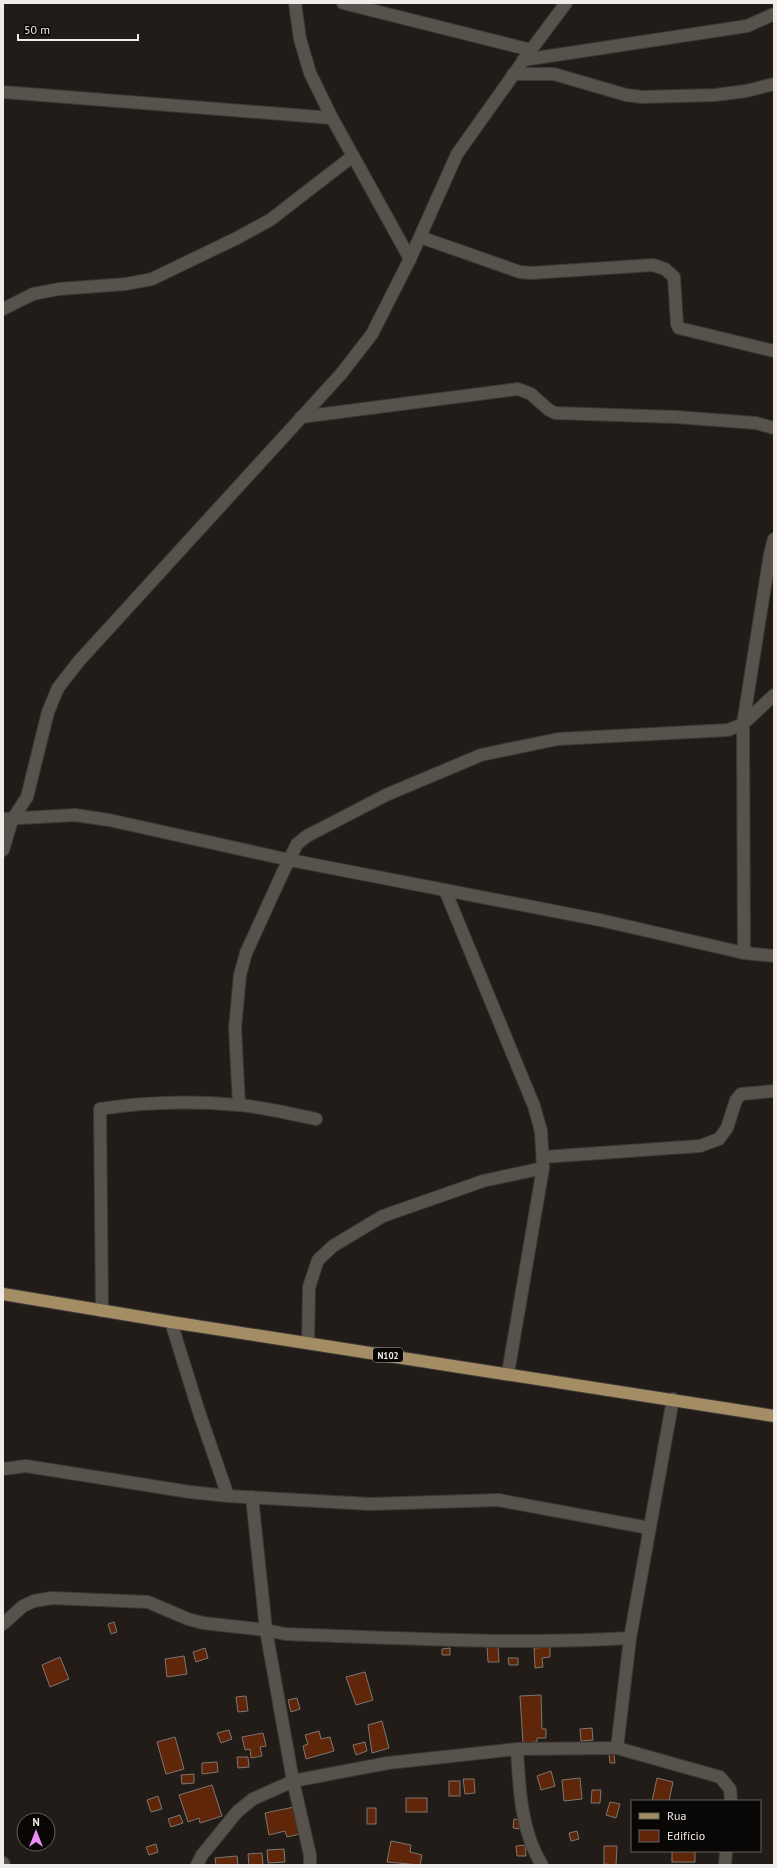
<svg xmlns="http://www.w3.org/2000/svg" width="777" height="1868" font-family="'PT Sans',sans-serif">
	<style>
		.building { fill: #5f260a; stroke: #7e7672 }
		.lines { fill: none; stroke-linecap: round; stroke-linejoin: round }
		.street-casing { stroke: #3d3936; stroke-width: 14 }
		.primary-casing { stroke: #3d3936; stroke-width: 14 }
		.street { stroke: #58524d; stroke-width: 12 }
		.primary { stroke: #a48d65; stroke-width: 12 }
		.labels { text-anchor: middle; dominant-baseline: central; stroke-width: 3.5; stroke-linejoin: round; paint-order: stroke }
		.shield { fill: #090706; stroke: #aba7a5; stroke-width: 1 }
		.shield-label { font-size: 9px; font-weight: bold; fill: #f0ece9 }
	</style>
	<rect width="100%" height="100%" fill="#211c17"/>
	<g class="building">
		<path d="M114 1622 117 1632 111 1634 108 1624Z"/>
		<path d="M487 1646H498L499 1662H488Z"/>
		<path d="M550 1647V1657L542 1658 543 1667 535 1668 534 1648Z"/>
		<path d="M205 1648 208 1658 196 1662 193 1652Z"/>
		<path d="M450 1648V1655H442V1649Z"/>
		<path d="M184 1656 187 1674 167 1677 165 1659Z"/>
		<path d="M60 1657 69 1679 50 1687 42 1665Z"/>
		<path d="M508 1658H518V1665H509Z"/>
		<path d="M365 1672 373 1700 356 1705 346 1677Z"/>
		<path d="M541 1695 542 1729H546V1738H537V1742L523 1743 520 1696Z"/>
		<path d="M246 1696 248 1711 238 1712 236 1697Z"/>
		<path d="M297 1698 300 1709 291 1712 288 1700Z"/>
		<path d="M382 1721 389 1748 372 1753 368 1725Z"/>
		<path d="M592 1728 593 1740 581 1741 580 1729Z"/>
		<path d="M229 1730 232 1739 221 1743 217 1733Z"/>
		<path d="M319 1731 321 1739 330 1737 334 1751 306 1759 303 1746 308 1744 305 1735Z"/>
		<path d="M263 1733 266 1746 260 1747 262 1756 251 1758 250 1749 245 1750 242 1737Z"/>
		<path d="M175 1737 184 1769 166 1774 157 1742Z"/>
		<path d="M365 1742 367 1751 356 1755 353 1745Z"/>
		<path d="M609 1754H614L615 1763H610Z"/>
		<path d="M237 1757H248L249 1767 238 1768Z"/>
		<path d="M217 1762 218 1772 202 1774V1763Z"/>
		<path d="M551 1771 555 1786 541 1790 537 1776Z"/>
		<path d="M194 1774V1783L182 1784 181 1775Z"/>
		<path d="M580 1778 582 1799 564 1801 562 1780Z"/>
		<path d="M657 1778 673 1782 669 1801H652Z"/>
		<path d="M463 1779H474L475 1793 465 1794Z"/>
		<rect x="449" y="1781" width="11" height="15"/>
		<path d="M212 1785 222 1816 200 1823 199 1818 188 1822 179 1795Z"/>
		<path d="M592 1790H601L600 1803H591Z"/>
		<path d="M158 1796 162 1809 151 1812 147 1800Z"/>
		<rect x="406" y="1798" width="21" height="14"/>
		<path d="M610 1802 620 1804 616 1818 606 1815Z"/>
		<path d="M294 1807 300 1834 287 1837 285 1831 269 1835 265 1813Z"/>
		<rect x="367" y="1808" width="9" height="16"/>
		<path d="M180 1815 183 1823 171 1827 168 1819Z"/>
		<path d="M514 1819 520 1820 519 1829 513 1828Z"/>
		<path d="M577 1831 579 1839 571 1841 569 1833Z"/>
		<path d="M391 1841 411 1845 410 1852 422 1855 420 1865 387 1862Z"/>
		<path d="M156 1844 158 1852 149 1855 146 1847Z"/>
		<path d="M525 1845 526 1856H517L516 1846Z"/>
		<path d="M604 1846H617L616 1865 604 1864Z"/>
		<path d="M284 1849 285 1862 268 1863 267 1850Z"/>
		<rect x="672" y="1851" width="23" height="11"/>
		<path d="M262 1853 263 1865H249L248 1854Z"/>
		<path d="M237 1856 238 1865H216L215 1858Z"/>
	</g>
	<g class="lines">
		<defs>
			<g id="street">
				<path d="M295 3 300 39 310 73 332 118 410 259"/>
				<path d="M343 3 531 50"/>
				<path d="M523 60 747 26 774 14"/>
				<path d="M513 74H554L626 95 642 97 715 95 746 91 774 84"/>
				<path d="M3 92 332 118"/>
				<path d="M420 237 520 272 531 273 653 265 665 269 674 277 677 324 679 328 774 351"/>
				<path d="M3 309 33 294 59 289 126 284 152 279 237 238 270 220 353 156"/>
				<path d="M301 417 518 389 531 394 549 410 555 413 676 417 756 423 774 428"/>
				<path d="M3 819 75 815 109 820 290 860 600 920 744 953 774 956"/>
				<path d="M3 850 12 820 27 797 48 712 58 688 79 661 341 374 372 334 410 259 457 154 531 50 566 3"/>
				<path d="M445 890 534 1106 541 1131 543 1168 508 1373"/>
				<path d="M744 953 743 724 770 554 774 539"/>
				<path d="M239 1105 235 1028 240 975 246 953 283 872 297 844 307 836 386 795 481 755 558 739 728 730 743 724 774 695"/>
				<path d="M543 1157 700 1146 719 1139 727 1128 736 1100 741 1094 774 1091"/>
				<path d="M102 1311 100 1109C145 1102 193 1101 238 1105 264 1107 291 1114 316 1119"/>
				<path d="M171 1322 199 1412 228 1496"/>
				<path d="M308 1343 309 1287 318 1260 333 1246 383 1216 483 1181 543 1168"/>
				<path d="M673 1399 630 1638 617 1748 720 1777 730 1789 731 1801"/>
				<path d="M3 1469 26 1466 190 1492 228 1496 370 1504 498 1500 649 1528"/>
				<path d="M252 1497 266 1630 293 1781 310 1855V1865"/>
				<path d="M3 1624 23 1606 34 1601 52 1598 148 1602 188 1619 203 1623 266 1630 285 1634C400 1638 515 1645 630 1638"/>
				<path d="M517 1749C519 1787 521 1832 542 1865"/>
				<path d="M3 1863 4 1865"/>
				<path d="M197 1865 202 1855 237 1812 253 1799 293 1781 388 1763 517 1749 617 1748"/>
				<path d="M725 1865 726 1851"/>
			</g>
			<path id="primary" d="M3 1294 171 1322 774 1416"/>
		</defs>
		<use href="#street" class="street-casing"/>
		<use href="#primary" class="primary-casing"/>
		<use href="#street" class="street"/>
		<use href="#primary" class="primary"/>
	</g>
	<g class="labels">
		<rect class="shield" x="373" y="1348" width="30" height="14" rx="3"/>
		<g class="shield-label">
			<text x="388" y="1355">N102</text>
		</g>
	</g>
	<rect width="777" height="1868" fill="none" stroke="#f0ece9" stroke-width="8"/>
	<rect x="631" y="1800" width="130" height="52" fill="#090706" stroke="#656361"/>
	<rect x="639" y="1813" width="20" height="6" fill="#a48d65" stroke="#656361"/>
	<text x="667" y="1820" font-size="12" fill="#f0ece9">Rua</text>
	<rect x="639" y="1830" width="20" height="12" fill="#5f260a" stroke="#656361"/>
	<text x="667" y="1840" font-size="12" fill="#f0ece9">Edifício</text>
	<g transform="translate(36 1832)"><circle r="19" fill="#090706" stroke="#656361"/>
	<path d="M0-3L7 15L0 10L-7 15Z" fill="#ed8cf9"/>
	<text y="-6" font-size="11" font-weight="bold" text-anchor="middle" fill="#f0ece9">N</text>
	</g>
	<path d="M18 34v6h120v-6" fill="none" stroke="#f0ece9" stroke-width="2"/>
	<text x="24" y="34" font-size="12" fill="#f0ece9" stroke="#090706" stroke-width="3" paint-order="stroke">50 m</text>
</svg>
